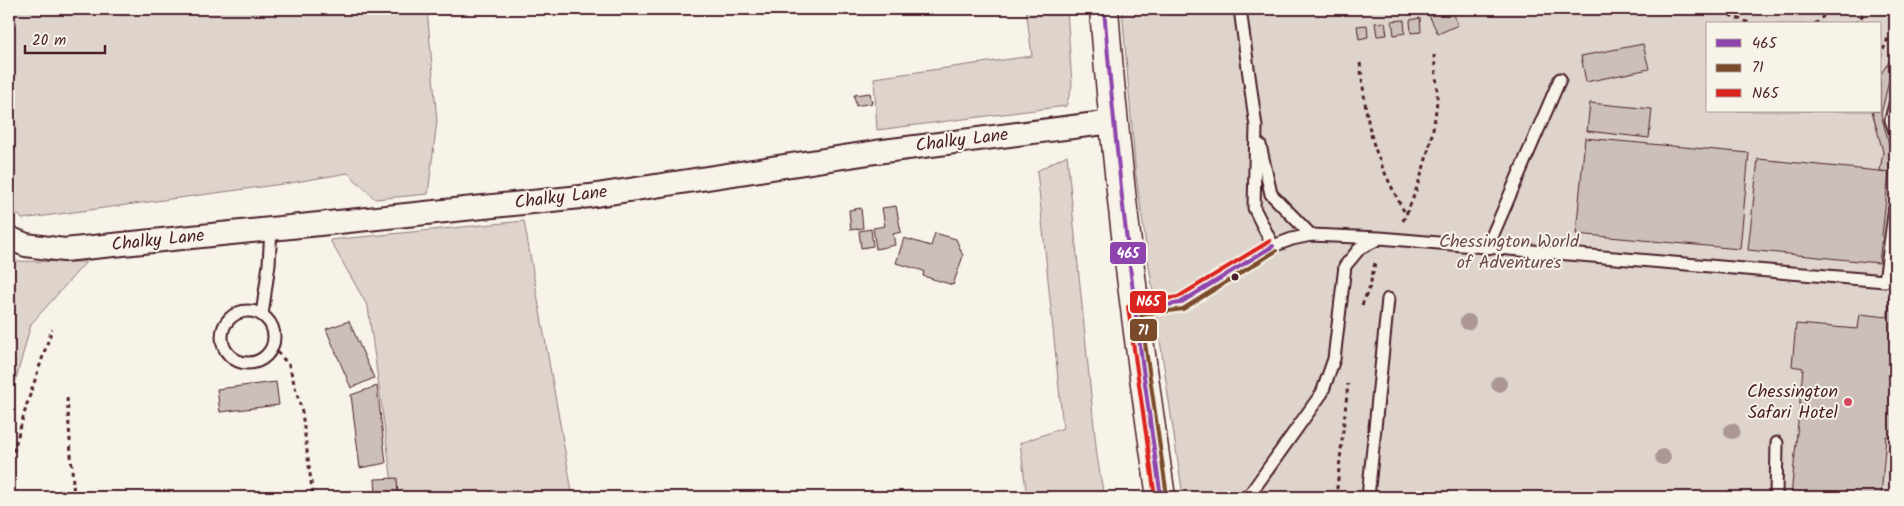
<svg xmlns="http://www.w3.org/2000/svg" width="1904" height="506" font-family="Kalam,sans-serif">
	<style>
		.green { fill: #ded4cc; stroke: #947a7c; fill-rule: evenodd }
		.building { fill: #ccbfb9; stroke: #4a1f2b }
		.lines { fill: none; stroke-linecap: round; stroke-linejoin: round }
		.lane-casing { stroke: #4a1f2b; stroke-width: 15 }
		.street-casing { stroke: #4a1f2b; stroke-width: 26 }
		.highway-casing { stroke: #4a1f2b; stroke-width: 31 }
		.path { stroke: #4a1f2b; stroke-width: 3; stroke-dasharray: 4 4; stroke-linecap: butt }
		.lane { stroke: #f7f3e8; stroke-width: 11 }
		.street { stroke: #f7f3e8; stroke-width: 22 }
		.highway { stroke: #f7f3e8; stroke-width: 28 }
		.bus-1-casing { stroke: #f7f3e8; stroke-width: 8 }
		.bus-2-casing { stroke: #f7f3e8; stroke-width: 8 }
		.bus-3-casing { stroke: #f7f3e8; stroke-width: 8 }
		.bus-1 { stroke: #8e44ad; stroke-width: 4 }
		.bus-2 { stroke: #7a4b2a; stroke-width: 4 }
		.bus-3 { stroke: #dc241f; stroke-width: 4 }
		.tree { fill: #ac9796 }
		.bus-dot { fill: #4a1f2b; stroke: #f7f3e8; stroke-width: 2 }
		.poi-dot { fill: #d1495b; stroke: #f7f3e8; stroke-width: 2 }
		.labels { text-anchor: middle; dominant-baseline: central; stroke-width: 4; stroke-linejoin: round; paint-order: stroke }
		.street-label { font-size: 18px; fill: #4a1f2b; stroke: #f7f3e8 }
		.park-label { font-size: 18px; fill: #6f4c53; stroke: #f7f3e8 }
		.poi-label { font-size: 18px; fill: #4a1f2b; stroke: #f7f3e8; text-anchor: end }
		.line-badge { stroke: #f7f3e8; stroke-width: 2 }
		.badge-label { font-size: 14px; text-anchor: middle; font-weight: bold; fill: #fff }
	</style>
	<rect width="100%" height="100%" fill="#f7f3e8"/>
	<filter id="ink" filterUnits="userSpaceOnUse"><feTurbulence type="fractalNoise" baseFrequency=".02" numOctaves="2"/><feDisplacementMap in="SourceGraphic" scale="10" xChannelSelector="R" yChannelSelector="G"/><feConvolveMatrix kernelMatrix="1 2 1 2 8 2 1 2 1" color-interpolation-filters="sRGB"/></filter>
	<g filter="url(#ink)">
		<g class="green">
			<path d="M9 9H427L437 121 428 194 375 199 348 173 290 183 22 219 9 205Z"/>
			<path d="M1026 9H1067L1072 86 1066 106 877 130 874 78 1032 56Z"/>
			<path d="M1122 9H1895V497H1183L1136 176ZM1708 24H1880V111H1708Z"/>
			<path d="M1067 155 1097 456 1104 497H1027L1020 443 1063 428 1037 171Z"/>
			<path d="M524 221 573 497H394L368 307 330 240Z"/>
			<path d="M9 261 86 262 31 324 9 405Z"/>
		</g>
		<g class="building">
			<path d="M1426 9H1467L1453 15 1458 25 1438 34Z"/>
			<path d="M1420 18 1421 32 1411 33 1410 20Z"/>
			<path d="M1404 20 1405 33 1394 35 1392 21Z"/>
			<path d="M1385 22 1387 35 1377 36 1375 23Z"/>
			<path d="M1367 25 1368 37 1359 39 1357 26Z"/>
			<path d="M1643 44 1649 69 1586 82 1581 56Z"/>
			<path d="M1895 53V70L1889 81 1881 114 1891 151 1889 172 1880 171 1883 152 1872 111H1880V75Z"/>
			<path d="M870 93 872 103 856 106 854 95Z"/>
			<path d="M1590 103 1652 109 1649 138 1587 131Z"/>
			<path d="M1585 138 1749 153 1740 249 1576 234Z"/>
			<path d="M1758 159 1889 172 1879 263 1748 250Z"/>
			<path d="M896 206 901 232 893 234 895 245 876 249 873 228 885 226 882 208Z"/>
			<path d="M861 208 863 228 851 230 849 210Z"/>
			<path d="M871 229 873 246 861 248 859 231Z"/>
			<path d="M935 233 956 239 963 256 953 285 923 276 924 271 896 263 904 238 931 246Z"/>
			<path d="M1889 296 1895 297V437L1886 436 1881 497H1791L1803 368 1792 366 1796 324 1858 329 1860 314 1888 317Z"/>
			<path d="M349 321 374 378 351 388 326 329Z"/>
			<path d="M276 382 279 405 220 412 217 389Z"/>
			<path d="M377 386 386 463 360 468 351 395Z"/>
			<path d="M397 478 398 497H376L375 479Z"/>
		</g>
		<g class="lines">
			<defs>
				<g id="lane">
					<path d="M1240 9 1256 127 1254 208 1273 246"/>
					<path d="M1895 104 1891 120 1895 131"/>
					<path d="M1260 145 1271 194 1311 235"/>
					<path d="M1487 248 1560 79"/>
					<path d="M1135 310 1180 303 1273 246 1292 239 1311 235 1380 238 1885 281 1895 207"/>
					<circle cx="248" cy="337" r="26"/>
					<path d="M262 315 269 264 271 229"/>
					<path d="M1248 497 1322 393 1334 359 1345 266 1360 248 1378 239"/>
					<path d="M1368 497 1388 299"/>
					<path d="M1776 497 1777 443"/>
				</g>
				<path id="street" d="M9 238 26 245 64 250 271 229 590 196 876 152 1112 122"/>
				<path id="highway" d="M1104 9C1116 173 1137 334 1161 497"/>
			</defs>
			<use href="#lane" class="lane-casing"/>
			<use href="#street" class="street-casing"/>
			<use href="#highway" class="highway-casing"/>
			<g class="path">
				<path d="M1652 9C1668 15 1681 14 1697 9"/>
				<path d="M1715 9 1752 24"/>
				<path d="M1815 24 1831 9"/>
				<path d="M1856 24 1867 9"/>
				<path d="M1880 57 1889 36"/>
				<path d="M1360 63C1364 92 1366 123 1376 151 1384 173 1395 194 1406 215"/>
				<path d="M1403 221C1420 185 1433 142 1437 101 1438 86 1435 70 1434 55"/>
				<path d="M1362 305 1370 286 1375 263"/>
				<path d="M272 346 289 365 302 412 313 497"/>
				<path d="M67 398 74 497"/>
				<path d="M9 467 27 404 52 329"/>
				<path d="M1336 497 1348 384"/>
			</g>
			<use href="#lane" class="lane"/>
			<use href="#street" class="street"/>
			<use href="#highway" class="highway"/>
			<defs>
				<g id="bus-1">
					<path d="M1104 9C1117 172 1137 335 1161 497"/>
					<path d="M1134 310 1180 303 1273 246"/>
				</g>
				<path id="bus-2" d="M1167 496 1141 315 1183 309 1276 251"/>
				<path id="bus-3" d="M1155 497 1128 307 1132 304 1178 297 1270 241"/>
			</defs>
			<use href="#bus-1" class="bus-1-casing"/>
			<use href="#bus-2" class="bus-2-casing"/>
			<use href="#bus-3" class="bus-3-casing"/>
			<use href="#bus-1" class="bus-1"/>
			<use href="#bus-2" class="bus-2"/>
			<use href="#bus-3" class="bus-3"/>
		</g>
		<g class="tree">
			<circle cx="1468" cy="322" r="8"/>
			<circle cx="1499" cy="384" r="8"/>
			<circle cx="1732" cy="431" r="8"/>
			<circle cx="1663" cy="457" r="8"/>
		</g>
	</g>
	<circle class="bus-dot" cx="1235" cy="277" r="4.5"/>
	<circle class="poi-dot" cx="1848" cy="402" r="5"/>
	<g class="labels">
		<g class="street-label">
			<text transform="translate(962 141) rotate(-7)">Chalky Lane</text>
			<text transform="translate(561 198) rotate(-7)">Chalky Lane</text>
			<text transform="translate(158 241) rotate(-6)">Chalky Lane</text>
		</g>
		<g class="park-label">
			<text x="1509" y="242">Chessington World<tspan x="1509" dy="21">of Adventures</tspan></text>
		</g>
		<g class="poi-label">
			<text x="1838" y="392">Chessington<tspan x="1838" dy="21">Safari Hotel</tspan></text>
		</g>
	</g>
	<g class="line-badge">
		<rect x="1109" y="241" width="38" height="24" rx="5" fill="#8e44ad"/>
		<rect x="1129" y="290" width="38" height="24" rx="5" fill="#dc241f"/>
		<rect x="1129" y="318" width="29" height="24" rx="5" fill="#7a4b2a"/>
	</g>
	<g class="badge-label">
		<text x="1128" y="258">465</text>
		<text x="1148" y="306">N65</text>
		<text x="1143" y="335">71</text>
	</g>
	<rect width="1904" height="506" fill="none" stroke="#f7f3e8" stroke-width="30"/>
	<rect x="15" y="15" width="1874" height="476" fill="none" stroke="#4a1f2b" stroke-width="2" filter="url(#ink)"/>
	<rect x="1706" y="22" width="175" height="90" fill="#f7f3e8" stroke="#b29e9c"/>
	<rect x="1716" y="39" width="25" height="8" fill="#8e44ad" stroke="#b29e9c"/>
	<text x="1752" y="48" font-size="15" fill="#4a1f2b">465</text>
	<rect x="1716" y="64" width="25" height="8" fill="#7a4b2a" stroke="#b29e9c"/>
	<text x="1752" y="72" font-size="15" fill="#4a1f2b">71</text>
	<rect x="1716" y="89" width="25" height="8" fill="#dc241f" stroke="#b29e9c"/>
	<text x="1752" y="98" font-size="15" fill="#4a1f2b">N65</text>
	<path d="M25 45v8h80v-8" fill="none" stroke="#4a1f2b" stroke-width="2.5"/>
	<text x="32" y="45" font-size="15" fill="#4a1f2b" stroke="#f7f3e8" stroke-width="4" paint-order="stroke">20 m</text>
</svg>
